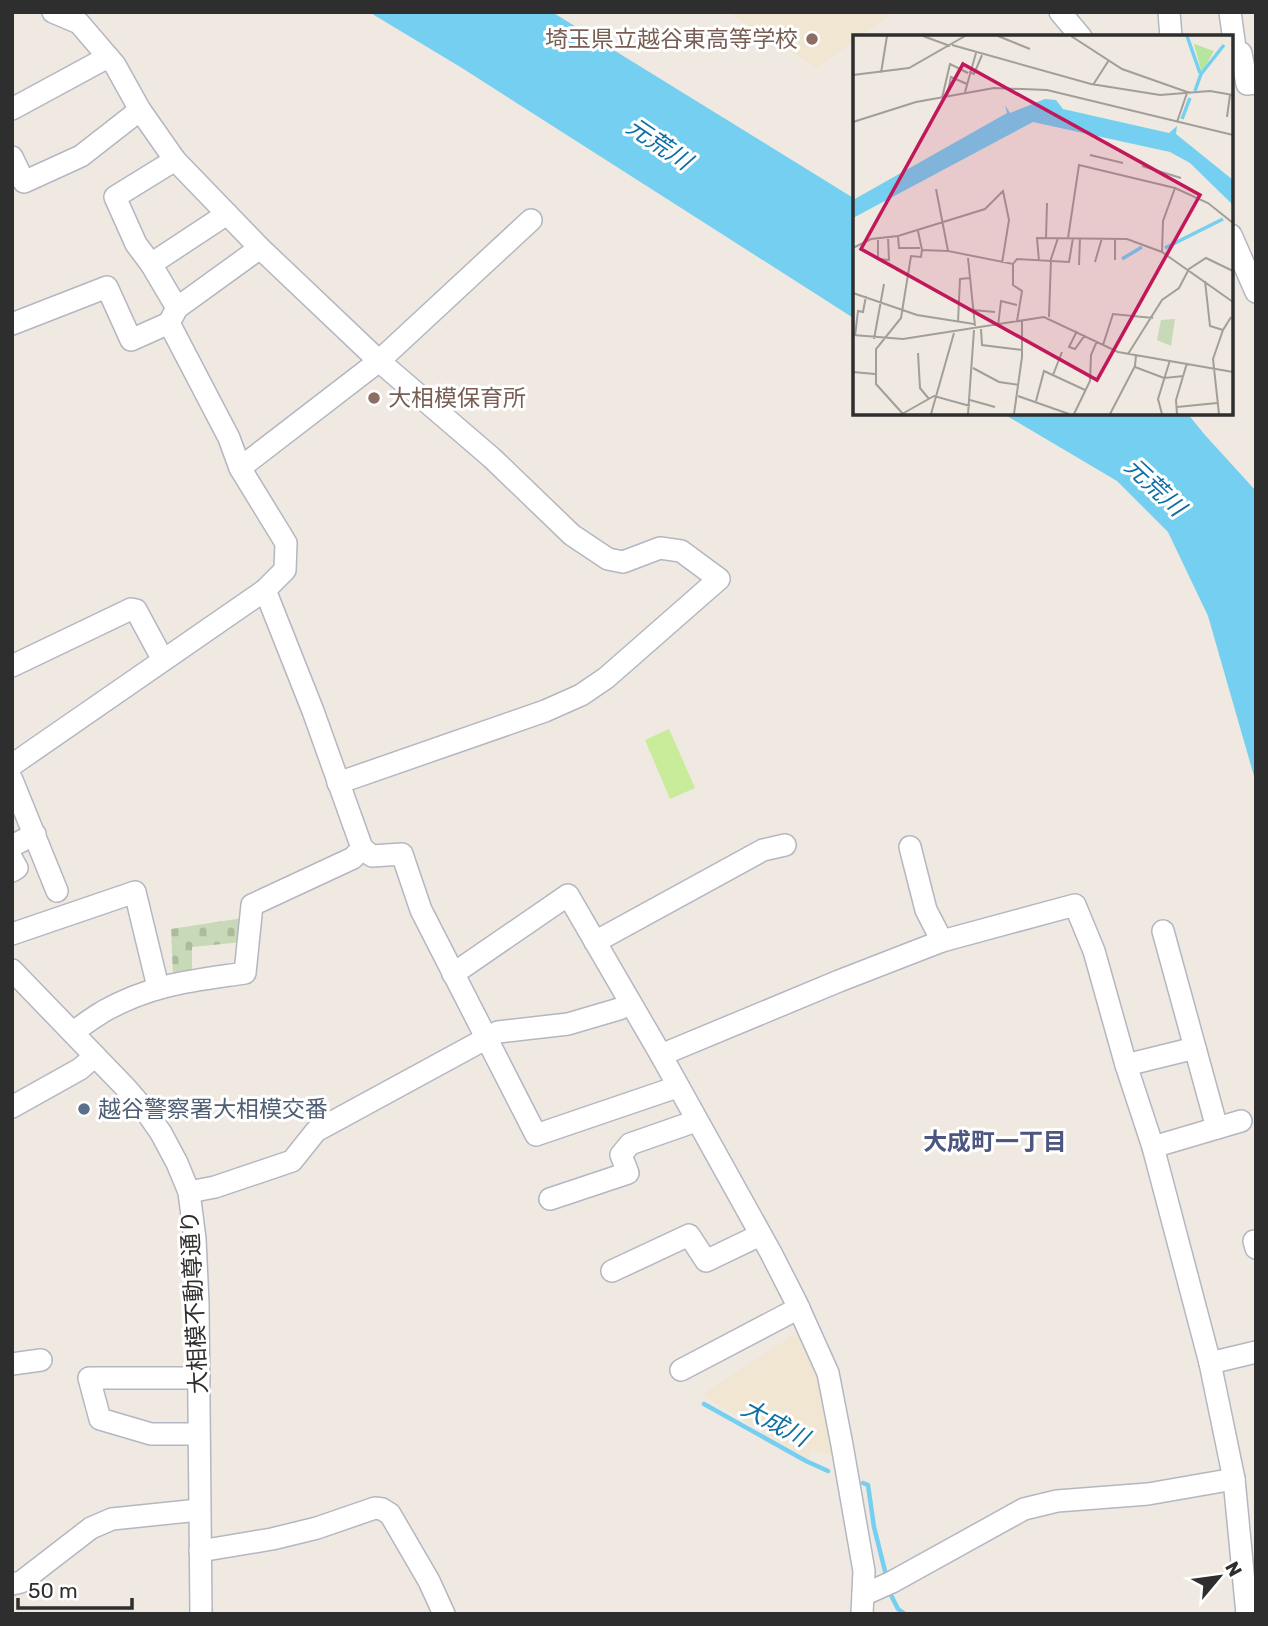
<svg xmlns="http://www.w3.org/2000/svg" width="1268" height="1626" font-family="Rubik,'Noto Sans JP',sans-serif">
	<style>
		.education { fill: #f0e6d1 }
		.cemetery { fill: url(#cemetery-stones) }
		.pitch { fill: #c9ec9a }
		.water { fill: #75cff0 }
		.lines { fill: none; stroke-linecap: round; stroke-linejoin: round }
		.stream { stroke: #75cff0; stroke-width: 4.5 }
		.minor-casing { stroke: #b4b7c1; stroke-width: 24 }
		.minor { stroke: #fff; stroke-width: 21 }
		.education-dot { fill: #8d6e63; stroke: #fff; stroke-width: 2.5 }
		.service-dot { fill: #5c6f8a; stroke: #fff; stroke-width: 2.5 }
		.labels { text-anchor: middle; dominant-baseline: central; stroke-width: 6; stroke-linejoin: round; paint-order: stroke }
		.education-label { font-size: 23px; fill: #785e54; stroke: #fff; text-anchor: end }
		.service-label { font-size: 23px; fill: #4e5e75; stroke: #fff; text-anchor: start }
		.street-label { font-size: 23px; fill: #2e2e2e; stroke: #fff }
		.water-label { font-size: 24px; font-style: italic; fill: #0d6fa3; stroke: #fff }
		.neighbourhood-label { font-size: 24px; font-weight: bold; fill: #4d5680; stroke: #fff }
		.inset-river { fill: none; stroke: #75cff0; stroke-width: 3.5 }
		.inset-road { fill: none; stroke: #a29e99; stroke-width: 2 }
		.view { fill: #c2185b; fill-opacity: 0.15; stroke: #c2185b; stroke-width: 3.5 }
		.inset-edge { fill: none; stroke: #2e2e2e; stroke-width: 3.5 }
	</style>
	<defs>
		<pattern id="cemetery-stones" width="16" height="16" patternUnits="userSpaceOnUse" patternTransform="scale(1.75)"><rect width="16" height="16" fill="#c8d9b8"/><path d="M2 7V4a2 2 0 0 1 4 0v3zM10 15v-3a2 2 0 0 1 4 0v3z" fill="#acbb9e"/></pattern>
	</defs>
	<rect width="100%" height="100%" fill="#efe9e1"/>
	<g class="education">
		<path d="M727 12H894L860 37H855V40L817 68Z"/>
		<path d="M800 1331 815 1362 835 1457 812 1449 809 1460 702 1395Z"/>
	</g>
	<path class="cemetery" d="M243 918V942L192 947V974L173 975 171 929Z"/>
	<path class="pitch" d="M669 729 695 788 670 799 645 740Z"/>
	<g class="water">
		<path d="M369 12H552L855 199V319L462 68Z"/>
		<path d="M1002 413H1187L1205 435 1256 491V783L1208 616 1168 532 1117 481Z"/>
	</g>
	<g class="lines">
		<g class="stream">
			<path d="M704 1404 806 1461 828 1471"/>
			<path d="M863 1483 868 1485 874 1527 886 1575"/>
			<path d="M891 1595 898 1609 905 1614"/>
		</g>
		<defs>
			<g id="minor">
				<path d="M53 12 79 23 115 65 140 110 175 160 260 248 379 361 492 458 572 535 608 559 623 562 660 548 681 551 719 579 606 678 581 695 545 711 338 783"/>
				<path d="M1060 12 1081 37"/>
				<path d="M1169 12 1171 37"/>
				<path d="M1230 12 1236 55"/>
				<path d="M1241 53 1247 84 1256 83"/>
				<path d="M12 109 108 57"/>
				<path d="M12 157 24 182 81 156 140 110"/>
				<path d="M175 160 115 197 136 244 151 264 177 308"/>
				<path d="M1231 235 1256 292"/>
				<path d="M151 264 227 214"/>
				<path d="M12 324 107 287 131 340 169 323"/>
				<path d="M240 468 229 438 169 323 177 308 260 248"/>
				<path d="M265 590 313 711 362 848 372 856 402 854 421 910 536 1135 677 1087"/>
				<path d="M12 666 131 609 136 610 163 660"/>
				<path d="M12 765 265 590 285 570 286 543 240 468 379 361 531 220"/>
				<path d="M12 780 57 891"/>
				<path d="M12 846 35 834"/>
				<path d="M910 847 926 910 942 941"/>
				<path d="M12 859 17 868 12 871"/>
				<path d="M1163 931 1217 1128"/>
				<path d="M12 934 135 892 158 987"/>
				<path d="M595 942 763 850 785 845"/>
				<path d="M12 970 126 1088 145 1110 161 1133 177 1163 189 1192 195 1239 198 1303 201 1614"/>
				<path d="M453 974 568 895 661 1055 771 1253 796 1302 828 1373 842 1445 864 1571 862 1614"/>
				<path d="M73 1033C83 1024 93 1018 104 1011 153 984 191 981 245 973L252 905 353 858 362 848"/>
				<path d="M661 1055 839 981 942 941 1075 905 1094 951 1126 1065 1153 1147 1210 1363 1234 1479 1247 1614"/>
				<path d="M1126 1065 1195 1048"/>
				<path d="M12 1107 80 1069 95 1056"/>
				<path d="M1153 1147 1241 1121"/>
				<path d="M189 1192 215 1187 292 1161 316 1131 498 1032 568 1024 619 1009 630 1004"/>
				<path d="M550 1199 628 1173 621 1155 630 1144 696 1121"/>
				<path d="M1254 1241 1256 1248"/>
				<path d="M612 1271 689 1235 706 1261 760 1235"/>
				<path d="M1210 1363 1256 1352"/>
				<path d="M12 1364 41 1360"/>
				<path d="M681 1370 799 1308"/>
				<path d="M199 1378H89L100 1419 151 1434H199"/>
				<path d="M200 1551 272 1539 317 1528 375 1508 382 1509 390 1514 429 1581 444 1614"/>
				<path d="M12 1584 21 1582 91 1528 112 1519 199 1510"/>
				<path d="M863 1595 892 1582 1024 1509 1057 1501 1148 1494 1234 1479"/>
			</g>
		</defs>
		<use href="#minor" class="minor-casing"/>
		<use href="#minor" class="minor"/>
	</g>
	<g class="education-dot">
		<circle cx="812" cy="39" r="7"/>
		<circle cx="374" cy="398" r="7"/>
	</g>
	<circle class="service-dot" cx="84" cy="1109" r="7"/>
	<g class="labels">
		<g class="education-label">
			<text x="798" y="39">埼玉県立越谷東高等学校</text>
			<text x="388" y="398" text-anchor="start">大相模保育所</text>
		</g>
		<g class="service-label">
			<text x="98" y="1109">越谷警察署大相模交番</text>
		</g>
		<g class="street-label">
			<text transform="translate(194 1302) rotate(-93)">大相模不動尊通り</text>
		</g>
		<g class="water-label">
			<text transform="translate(659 144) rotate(34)">元荒川</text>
			<text transform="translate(1155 487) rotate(43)">元荒川</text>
			<text transform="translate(775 1423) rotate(28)">大成川</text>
		</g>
		<g class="neighbourhood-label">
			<text x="995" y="1142">大成町一丁目</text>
		</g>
	</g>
	<g transform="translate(853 35)">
		<rect width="380" height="380" fill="#efe9e1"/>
		<path d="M322 284 318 311 304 305 308 285Z" fill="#c8d9b8"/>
		<path d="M341 9 361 16 350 35H348Z" fill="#b6e59e"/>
		<path d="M192 64 203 65 210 74 316 98 324 91 323 99 380 145V170L337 128 317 117 180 87 0 183V165L154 78 152 70 157 78Z" fill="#75cff0"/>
		<path class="inset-river" d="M334 1 347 38M342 56 348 39 371 10M329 84 337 63M312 213 370 184M269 224 289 212"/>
		<path class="inset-road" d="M70 1 97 11M145 1 177 14M218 1 269 34 337 58M99 10 238 49 307 60 357 56 380 60M116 37 121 39 129 20M28 38 34 1M0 40 56 33 112 1M240 50 256 25M112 57 123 18M94 61 98 42 114 49M89 63 97 29 115 38M374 82 377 60M0 87 63 67 141 53 194 55 380 100M324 87 334 58M237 120 270 128M289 131 328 143M83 154 95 216 160 229 164 224 216 227 220 203M65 196 69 215 95 216M45 201 46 213H67M25 203V224L36 225 35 202M193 203 194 168M215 203 226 130 322 153 355 168 380 188M0 213 18 204 45 201 132 174 150 156 156 185 149 228M309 217 310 186 322 153M115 223 122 291M262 225V203M186 226 184 203 274 204 309 217 380 267M242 227 249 203M160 229V250L169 256 164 286M226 230 227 203M352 246 357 291 370 295 378 282M0 258 64 280 121 289M120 275 142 277M196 282 198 224 205 203M105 287 107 244 117 243M145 291 148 266 164 270M128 294 129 310 170 315M224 296 216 312 222 314 232 300M0 300 50 304 191 282 265 317 380 337M2 301 5 276 10 277 13 261M21 304 31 249M250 310 260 279 300 283M65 318 67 353 76 364M275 319 309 265 326 253 336 234 353 223 380 236M282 332 311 343 331 341M120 333 146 347 166 350M0 337 22 339M200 340 209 317M165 361 216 379M117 365 142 372M183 366 191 336 232 355M324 372 364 368M49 379 81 361 117 371M50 379 23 349V314L48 283 58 221 68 222 69 215M78 379 101 298M115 379 121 295M161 379 169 322V285M221 379 237 346 238 320 244 306M257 379 282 331 283 320M309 379 305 364 317 325M324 379 323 365 334 328M366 379 360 324 370 295"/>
		<path class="view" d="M110 29 347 160 244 345 8 214Z"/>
		<rect width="380" height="380" class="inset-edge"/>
	</g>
	<rect width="1268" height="1626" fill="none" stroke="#2e2e2e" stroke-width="28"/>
	<g transform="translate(1219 1577) rotate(61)" stroke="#ffffff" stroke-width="5" paint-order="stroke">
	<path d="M0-5L12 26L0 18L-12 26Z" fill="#2e2e2e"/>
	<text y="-10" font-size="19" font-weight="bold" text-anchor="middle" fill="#2e2e2e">N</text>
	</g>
	<path d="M18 1598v10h114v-10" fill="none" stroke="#2e2e2e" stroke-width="3.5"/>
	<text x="28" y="1598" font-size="21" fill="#2e2e2e" stroke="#ffffff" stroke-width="5" paint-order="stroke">50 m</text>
</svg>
